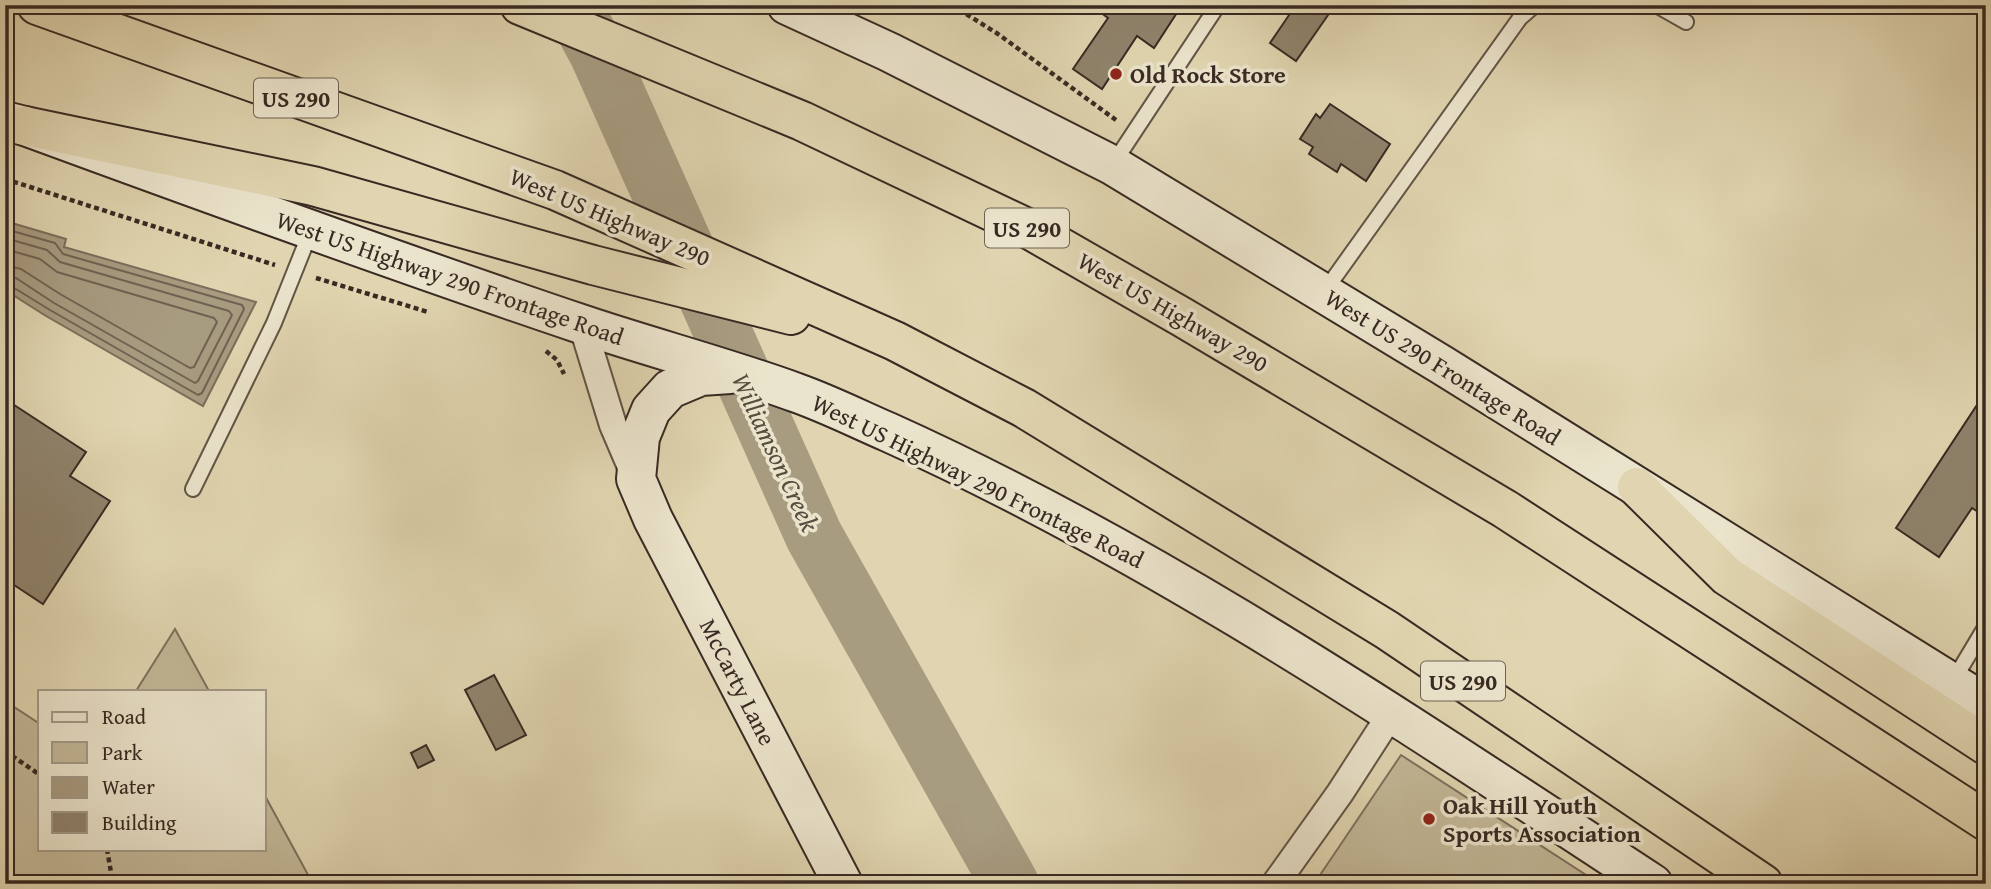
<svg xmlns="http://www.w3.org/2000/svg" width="1991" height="889" font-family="'Gentium Book Plus',serif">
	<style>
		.green { fill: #c3b898; stroke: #7e715e; stroke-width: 2 }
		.water { fill: #a79b80; stroke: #7b6e5b; stroke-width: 2 }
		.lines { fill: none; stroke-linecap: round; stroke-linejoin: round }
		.shore { stroke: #706252; stroke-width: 2 }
		.river { stroke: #a79b80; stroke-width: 58 }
		.building { fill: #8f836c; stroke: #382a23; stroke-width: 2 }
		.lane-casing { stroke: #625546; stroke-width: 18 }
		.street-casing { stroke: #625546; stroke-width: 30 }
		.secondary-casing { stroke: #382a23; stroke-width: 42 }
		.highway-casing { stroke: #382a23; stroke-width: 42 }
		.path { stroke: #382a23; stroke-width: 4.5; stroke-dasharray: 5 3.5; stroke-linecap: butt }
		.lane { stroke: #ebe4cc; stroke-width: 14 }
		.street { stroke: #ebe4cc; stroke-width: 26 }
		.secondary { stroke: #ebe4cc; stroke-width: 38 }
		.highway { stroke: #e0d5b0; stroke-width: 38 }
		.poi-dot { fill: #8f2418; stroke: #ebe4cc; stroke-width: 2.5 }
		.labels { text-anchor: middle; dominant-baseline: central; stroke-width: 7; stroke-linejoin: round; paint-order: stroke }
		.shield { fill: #ebe4cc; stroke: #6e6256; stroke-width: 2 }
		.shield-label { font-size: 23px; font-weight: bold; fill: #382a23 }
		.poi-label { font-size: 24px; font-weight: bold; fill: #382a23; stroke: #ebe4cc; text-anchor: start }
		.street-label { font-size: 24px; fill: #382a23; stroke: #ebe4cc }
		.water-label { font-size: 26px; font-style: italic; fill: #594c3f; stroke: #ebe4cc }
	</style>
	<rect width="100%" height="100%" fill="#e0d5b0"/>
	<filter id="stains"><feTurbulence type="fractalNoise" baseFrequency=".00286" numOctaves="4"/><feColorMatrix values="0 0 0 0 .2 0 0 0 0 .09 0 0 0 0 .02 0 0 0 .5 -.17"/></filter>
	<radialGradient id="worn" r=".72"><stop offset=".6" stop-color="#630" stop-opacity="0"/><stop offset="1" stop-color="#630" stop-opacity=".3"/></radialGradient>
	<g class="green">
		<path d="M175 629 209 691H136Z"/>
		<path d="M5 701 40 724V849H264V794L313 884H5Z"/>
		<path d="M1401 755 1600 884H1314Z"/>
	</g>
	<path class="water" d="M5 221 66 239 64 247 256 302 203 406 46 316 5 290Z"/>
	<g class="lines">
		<g class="shore">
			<path d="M5 229 55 243 63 254 242 305 244 309 202 393 198 395 50 310 11 286 5 285"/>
			<path d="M5 238 47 250 60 262 229 311 232 315 198 381 195 383 54 303 16 278 5 276"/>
			<path d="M5 249 40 259 57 272 214 318 217 322 194 367 190 368 60 294 21 269 5 265"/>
		</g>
		<path class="river" d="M572 5 598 53 814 536 1010 884"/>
	</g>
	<g class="building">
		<path d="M1110 5H1182L1154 48 1137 36 1102 89 1073 69 1108 18 1104 15Z"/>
		<path d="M1296 5H1335L1296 61 1270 43Z"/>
		<path d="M1330 104 1390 144 1366 181 1341 164 1337 172 1309 154 1313 147 1300 139 1316 114 1320 118Z"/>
		<path d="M5 399 86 452 70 476 110 501 43 604 5 579V517L10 510 5 508Z"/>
		<path d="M1977 405 1986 411V517L1972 508 1939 557 1896 528Z"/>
		<path d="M494 675 526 735 496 750 465 690Z"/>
		<path d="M426 745 434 760 418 768 411 753Z"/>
	</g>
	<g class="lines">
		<defs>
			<g id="lane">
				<path d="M1656 5 1686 22"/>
				<path d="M1113 164 1218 5"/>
				<path d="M1324 292 1520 18 1535 5"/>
				<path d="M193 489 274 323 310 233"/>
				<path d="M1953 681 1986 626"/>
			</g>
			<g id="street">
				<path d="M582 324 613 425 634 474"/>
				<path d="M1275 884 1340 793 1391 714"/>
			</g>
			<g id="secondary">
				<path d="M787 5 889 52 1112 165 1442 365 1986 704"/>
				<path d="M5 121 25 126C210 194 394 261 581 324 652 348 726 367 797 393 828 404 858 419 888 432 1159 554 1405 722 1653 884"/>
				<path d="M730 374 701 376 670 389 651 410 640 437 636 479 653 519 843 884"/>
			</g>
			<g id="highway">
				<path d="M37 5 555 190 895 341 1024 408 1387 630 1763 884"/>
				<path d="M520 5 802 121 1027 228 1182 317 1505 509 1986 821"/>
				<path d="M25 126 313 186 593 265 791 315"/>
				<path d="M1637 487 1727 576 1986 745"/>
			</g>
		</defs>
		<use href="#lane" class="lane-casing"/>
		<use href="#street" class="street-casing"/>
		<use href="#secondary" class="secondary-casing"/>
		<use href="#highway" class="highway-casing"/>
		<g class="path">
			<path d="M952 5 998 34 1116 120"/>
			<path d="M5 179 275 265"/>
			<path d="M316 278 428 312"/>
			<path d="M546 351 557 360 564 374"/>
			<path d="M5 751 40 775"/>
			<path d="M107 849 113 884"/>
		</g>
		<use href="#lane" class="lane"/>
		<use href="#street" class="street"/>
		<use href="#secondary" class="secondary"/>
		<use href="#highway" class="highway"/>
	</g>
	<g class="poi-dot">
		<circle cx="1116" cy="74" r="7"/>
		<circle cx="1429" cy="819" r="7"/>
	</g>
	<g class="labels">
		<g class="shield">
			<rect x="254" y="78.5" width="84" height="39" rx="5"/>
			<rect x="985" y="208.5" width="84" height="39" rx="5"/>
			<rect x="1421" y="661.5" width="84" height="39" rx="5"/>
		</g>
		<g class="shield-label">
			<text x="296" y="98">US 290</text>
			<text x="1027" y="228">US 290</text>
			<text x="1463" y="681">US 290</text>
		</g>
		<g class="poi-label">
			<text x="1130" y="74">Old Rock Store</text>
			<text x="1443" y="805">Oak Hill Youth<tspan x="1443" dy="28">Sports Association</tspan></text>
		</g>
		<g class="street-label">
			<text transform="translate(610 217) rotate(23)">West US Highway 290</text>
			<text transform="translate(450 278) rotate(19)">West US Highway 290 Frontage Road</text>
			<text transform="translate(1173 312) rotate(30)">West US Highway 290</text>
			<text transform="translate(1443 367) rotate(32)">West US 290 Frontage Road</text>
			<text transform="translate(978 481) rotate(26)">West US Highway 290 Frontage Road</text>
			<text transform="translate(738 682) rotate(63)">McCarty Lane</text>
		</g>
		<g class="water-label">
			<text transform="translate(776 452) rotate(65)">Williamson Creek</text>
		</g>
	</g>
	<rect width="1991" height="889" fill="none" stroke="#e0d5b0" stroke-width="28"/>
	<rect x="7" y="7" width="1977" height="875" fill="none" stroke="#382a23" stroke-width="3.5"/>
	<rect x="14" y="14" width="1963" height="861" fill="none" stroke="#382a23" stroke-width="2"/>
	<rect x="38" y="690" width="228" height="161" fill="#ebe4cc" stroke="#a39a88" stroke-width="2"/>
	<rect x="52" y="712" width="35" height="10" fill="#ebe4cc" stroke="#a39a88" stroke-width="2"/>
	<text x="102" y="724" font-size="21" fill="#382a23">Road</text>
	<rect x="52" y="742" width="35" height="21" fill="#c3b898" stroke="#a39a88" stroke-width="2"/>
	<text x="102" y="760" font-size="21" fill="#382a23">Park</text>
	<rect x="52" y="777" width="35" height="21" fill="#a79b80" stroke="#a39a88" stroke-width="2"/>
	<text x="102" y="794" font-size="21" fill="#382a23">Water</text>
	<rect x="52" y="812" width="35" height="21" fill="#8f836c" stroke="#a39a88" stroke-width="2"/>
	<text x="102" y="830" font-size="21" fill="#382a23">Building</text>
	<rect width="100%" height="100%" filter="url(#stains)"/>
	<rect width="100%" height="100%" fill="url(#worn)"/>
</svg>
